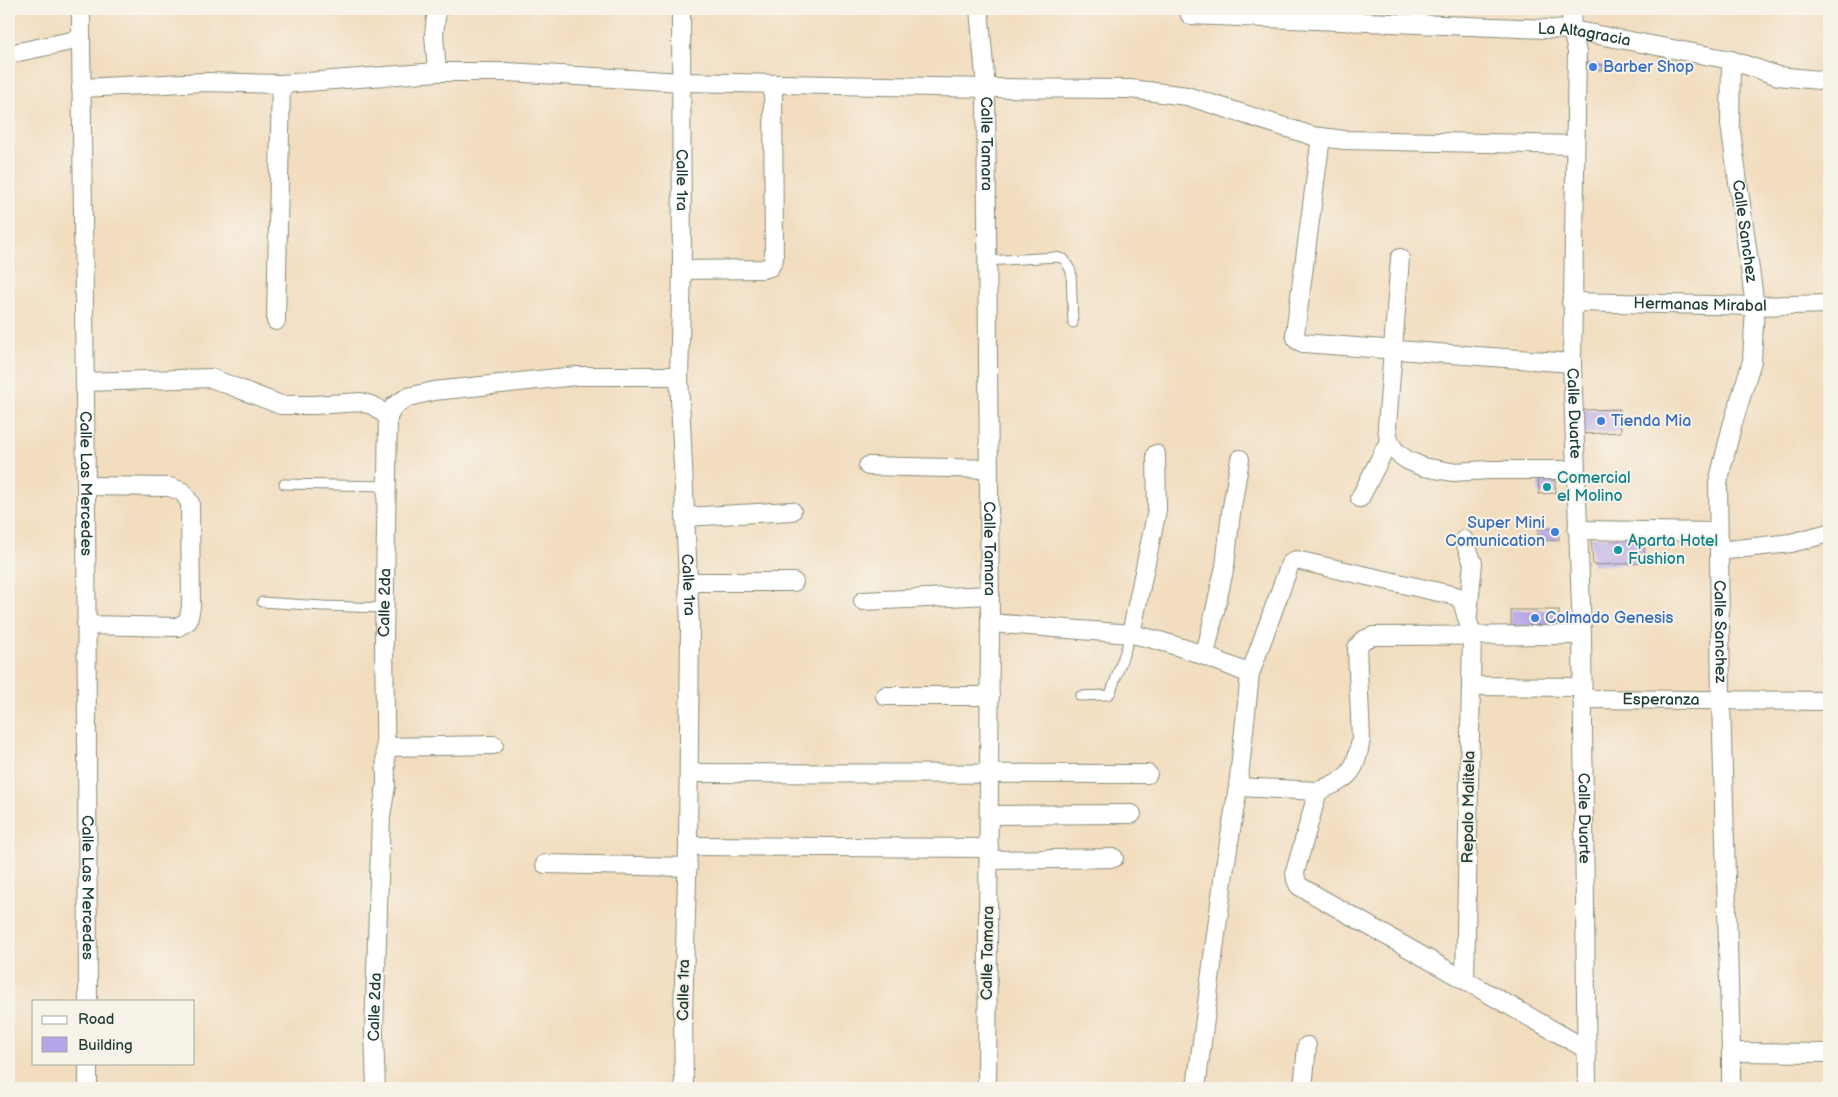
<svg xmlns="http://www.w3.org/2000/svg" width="1838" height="1097" font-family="'Balsamiq Sans',sans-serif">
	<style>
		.building { fill: #b5a4e8 }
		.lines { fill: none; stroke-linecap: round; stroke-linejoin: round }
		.lane-casing { stroke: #888d7a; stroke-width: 11 }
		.street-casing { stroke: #888d7a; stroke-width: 20 }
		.lane { stroke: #fff; stroke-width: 9 }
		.street { stroke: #fff; stroke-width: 18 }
		.shop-dot { fill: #3f7fe0; stroke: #f7f3e8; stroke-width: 2 }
		.culture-dot { fill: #0f9aa8; stroke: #f7f3e8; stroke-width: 2 }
		.labels { text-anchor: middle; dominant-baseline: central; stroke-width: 4; stroke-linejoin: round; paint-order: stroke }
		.street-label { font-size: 16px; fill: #1f3d34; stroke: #f7f3e8 }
		.shop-label { font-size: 16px; fill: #366cbe; stroke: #f7f3e8; text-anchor: start }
		.culture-label { font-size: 16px; fill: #0d838f; stroke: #f7f3e8; text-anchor: start }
	</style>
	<rect width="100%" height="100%" fill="#f7f3e8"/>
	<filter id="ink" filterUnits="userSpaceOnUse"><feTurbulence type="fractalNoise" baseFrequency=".02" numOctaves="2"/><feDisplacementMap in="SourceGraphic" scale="10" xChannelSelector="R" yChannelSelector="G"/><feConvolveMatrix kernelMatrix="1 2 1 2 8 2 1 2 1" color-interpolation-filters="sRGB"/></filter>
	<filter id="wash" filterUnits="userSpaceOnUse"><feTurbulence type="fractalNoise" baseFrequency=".0096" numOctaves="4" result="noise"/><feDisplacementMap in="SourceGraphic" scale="20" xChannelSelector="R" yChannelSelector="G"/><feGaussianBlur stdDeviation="1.12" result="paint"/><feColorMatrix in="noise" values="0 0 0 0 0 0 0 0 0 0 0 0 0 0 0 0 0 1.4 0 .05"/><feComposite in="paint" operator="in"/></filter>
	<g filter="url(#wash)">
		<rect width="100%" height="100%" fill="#f2ddbf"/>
		<g id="blocks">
			<g class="building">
				<path d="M1584 63 1603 65V70L1584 69Z"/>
				<path d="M1620 409 1621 432 1583 434 1582 410Z"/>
				<path d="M1538 478H1548L1555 481 1556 493 1539 494Z"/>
				<path d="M1558 528 1559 540 1538 541V529Z"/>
				<path d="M1644 535 1645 563 1593 565 1591 537Z"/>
				<rect x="1511" y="610" width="48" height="16"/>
			</g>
		</g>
	</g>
	<g filter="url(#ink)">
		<use href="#blocks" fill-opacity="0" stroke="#888d7a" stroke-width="1"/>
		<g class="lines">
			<defs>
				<g id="lane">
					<path d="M987 261 1056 257 1064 259 1071 271 1073 323"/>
					<path d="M284 484 386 486"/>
					<path d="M262 602 323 606 384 608"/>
					<path d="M1080 696 1108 695 1111 692 1131 634"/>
				</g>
				<g id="street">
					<path d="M81 9V39"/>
					<path id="s1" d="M681 9 682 270 679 376 690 626 688 846 683 1014 684 1088"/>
					<path id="s2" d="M979 9 986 88 990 623 987 1088"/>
					<path id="s3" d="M1189 9 1190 15 1572 30 1731 60 1778 76 1829 81"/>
					<path id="s4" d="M1571 9 1572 30 1577 52 1572 363 1582 635 1587 1088"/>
					<path id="s5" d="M9 54 81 39 86 486 88 1001"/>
					<path id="s6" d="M1731 60 1730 124 1755 306 1752 361 1732 426 1718 483 1721 700 1731 1052V1088"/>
					<path d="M437 72 434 34 437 9"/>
					<path d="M81 88 205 82 281 84 437 72H507L683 82 986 88 1130 89 1187 96 1313 136 1344 140 1575 145"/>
					<path d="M1321 137 1295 334 1297 340 1303 343 1572 363"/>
					<path d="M1400 258 1387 427 1389 441 1395 451 1407 460 1423 467 1452 472 1490 470H1575"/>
					<path d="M682 270 762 269 770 267 774 259 773 84"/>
					<path id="s7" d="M1571 302 1755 306 1829 304"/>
					<path d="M276 321 281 84"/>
					<path d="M85 382 211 378 281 405H314L361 402 374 406 388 417"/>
					<path d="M868 466 989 469"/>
					<path d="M86 486 170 487 183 492 190 503 191 607 188 621 178 627 86 625"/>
					<path d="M1360 498 1389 441"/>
					<path d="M685 517 792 511"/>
					<path d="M1577 530 1718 532"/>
					<path d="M1464 540 1473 563 1468 615"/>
					<path d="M1719 551 1791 543 1829 533"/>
					<path d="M688 582H794"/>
					<path d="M863 601 990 595"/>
					<path d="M990 623 1131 634C1172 642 1211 658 1250 674"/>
					<path d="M1131 634 1157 510 1156 454"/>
					<path d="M1582 635 1373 636 1363 640 1357 648 1361 739C1355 774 1350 778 1318 791L1295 872 1296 880 1299 886 1586 1049"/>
					<path d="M1205 655 1225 566 1231 513 1240 459"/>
					<path d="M1472 686 1582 687"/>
					<path d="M885 696H990"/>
					<path id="s8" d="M1582 699 1829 701"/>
					<path d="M386 747 494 745"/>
					<path d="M689 773 1148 774"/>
					<path d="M1238 787 1318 791"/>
					<path d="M990 815 1132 814"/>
					<path d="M688 846 989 848"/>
					<path d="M989 860 1114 858"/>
					<path d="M545 864 688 867"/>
					<path d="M1731 1052 1829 1053"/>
					<path d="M88 1063V1088"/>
					<path id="s9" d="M376 1088 374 1033 381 816 386 786 384 643 388 417 394 406 408 397 434 391 576 376H679"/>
					<path d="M1196 1088 1224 873 1238 787 1250 674 1290 564 1296 560 1456 596 1462 601 1472 635 1465 980"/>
					<path d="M1303 1088 1307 1046"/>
				</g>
			</defs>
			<use href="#lane" class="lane-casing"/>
			<use href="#street" class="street-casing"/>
			<use href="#lane" class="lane"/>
			<use href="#street" class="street"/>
		</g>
	</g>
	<g class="shop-dot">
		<circle cx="1593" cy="67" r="5"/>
		<circle cx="1601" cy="421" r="5"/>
		<circle cx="1555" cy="532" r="5"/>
		<circle cx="1535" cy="618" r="5"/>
	</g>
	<g class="culture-dot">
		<circle cx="1547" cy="487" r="5"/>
		<circle cx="1618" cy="550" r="5"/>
	</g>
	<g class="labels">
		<g class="street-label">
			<text stroke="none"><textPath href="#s3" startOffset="401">La Altagracia</textPath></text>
			<text stroke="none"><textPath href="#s2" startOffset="135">Calle Tamara</textPath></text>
			<text stroke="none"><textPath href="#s1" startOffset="171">Calle 1ra</textPath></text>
			<text stroke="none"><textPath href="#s6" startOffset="172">Calle Sanchez</textPath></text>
			<text stroke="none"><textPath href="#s7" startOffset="129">Hermanas Mirabal</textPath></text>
			<text stroke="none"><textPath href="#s4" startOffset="405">Calle Duarte</textPath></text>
			<text stroke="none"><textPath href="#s5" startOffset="518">Calle Las Mercedes</textPath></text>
			<text stroke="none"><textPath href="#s2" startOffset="540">Calle Tamara</textPath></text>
			<text stroke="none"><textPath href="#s1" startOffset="576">Calle 1ra</textPath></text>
			<text stroke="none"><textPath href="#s9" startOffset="486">Calle 2da</textPath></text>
			<text stroke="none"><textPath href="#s6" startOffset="578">Calle Sanchez</textPath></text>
			<text stroke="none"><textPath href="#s8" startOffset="79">Esperanza</textPath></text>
			<text transform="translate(1469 807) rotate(-89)">Repalo Malitela</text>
			<text stroke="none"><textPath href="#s4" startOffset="810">Calle Duarte</textPath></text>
			<text stroke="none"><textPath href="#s5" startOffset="922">Calle Las Mercedes</textPath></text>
			<text transform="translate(988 953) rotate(-89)">Calle Tamara</text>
			<text transform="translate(684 990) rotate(-89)">Calle 1ra</text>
			<text stroke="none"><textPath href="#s9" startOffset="81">Calle 2da</textPath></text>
		</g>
		<g class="shop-label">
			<text x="1603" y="67">Barber Shop</text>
			<text x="1611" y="421">Tienda Mia</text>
			<text x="1545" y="523" text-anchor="end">Super Mini<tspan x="1545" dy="18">Comunication</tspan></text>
			<text x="1545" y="618">Colmado Genesis</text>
		</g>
		<g class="culture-label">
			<text x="1557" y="478">Comercial<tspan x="1557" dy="18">el Molino</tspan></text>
			<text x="1628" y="541">Aparta Hotel<tspan x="1628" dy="18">Fushion</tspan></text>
		</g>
	</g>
	<rect width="1838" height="1097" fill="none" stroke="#f7f3e8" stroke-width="30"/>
	<rect x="32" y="1000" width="162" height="65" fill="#f7f3e8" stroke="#a1aaa0"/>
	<rect x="42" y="1016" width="25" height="8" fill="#ffffff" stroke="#a1aaa0"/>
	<text x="78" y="1024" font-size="15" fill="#1f3d34">Road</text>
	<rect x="42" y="1037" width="25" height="15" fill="#b5a4e8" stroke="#a1aaa0"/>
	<text x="78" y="1050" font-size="15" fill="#1f3d34">Building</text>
</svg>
